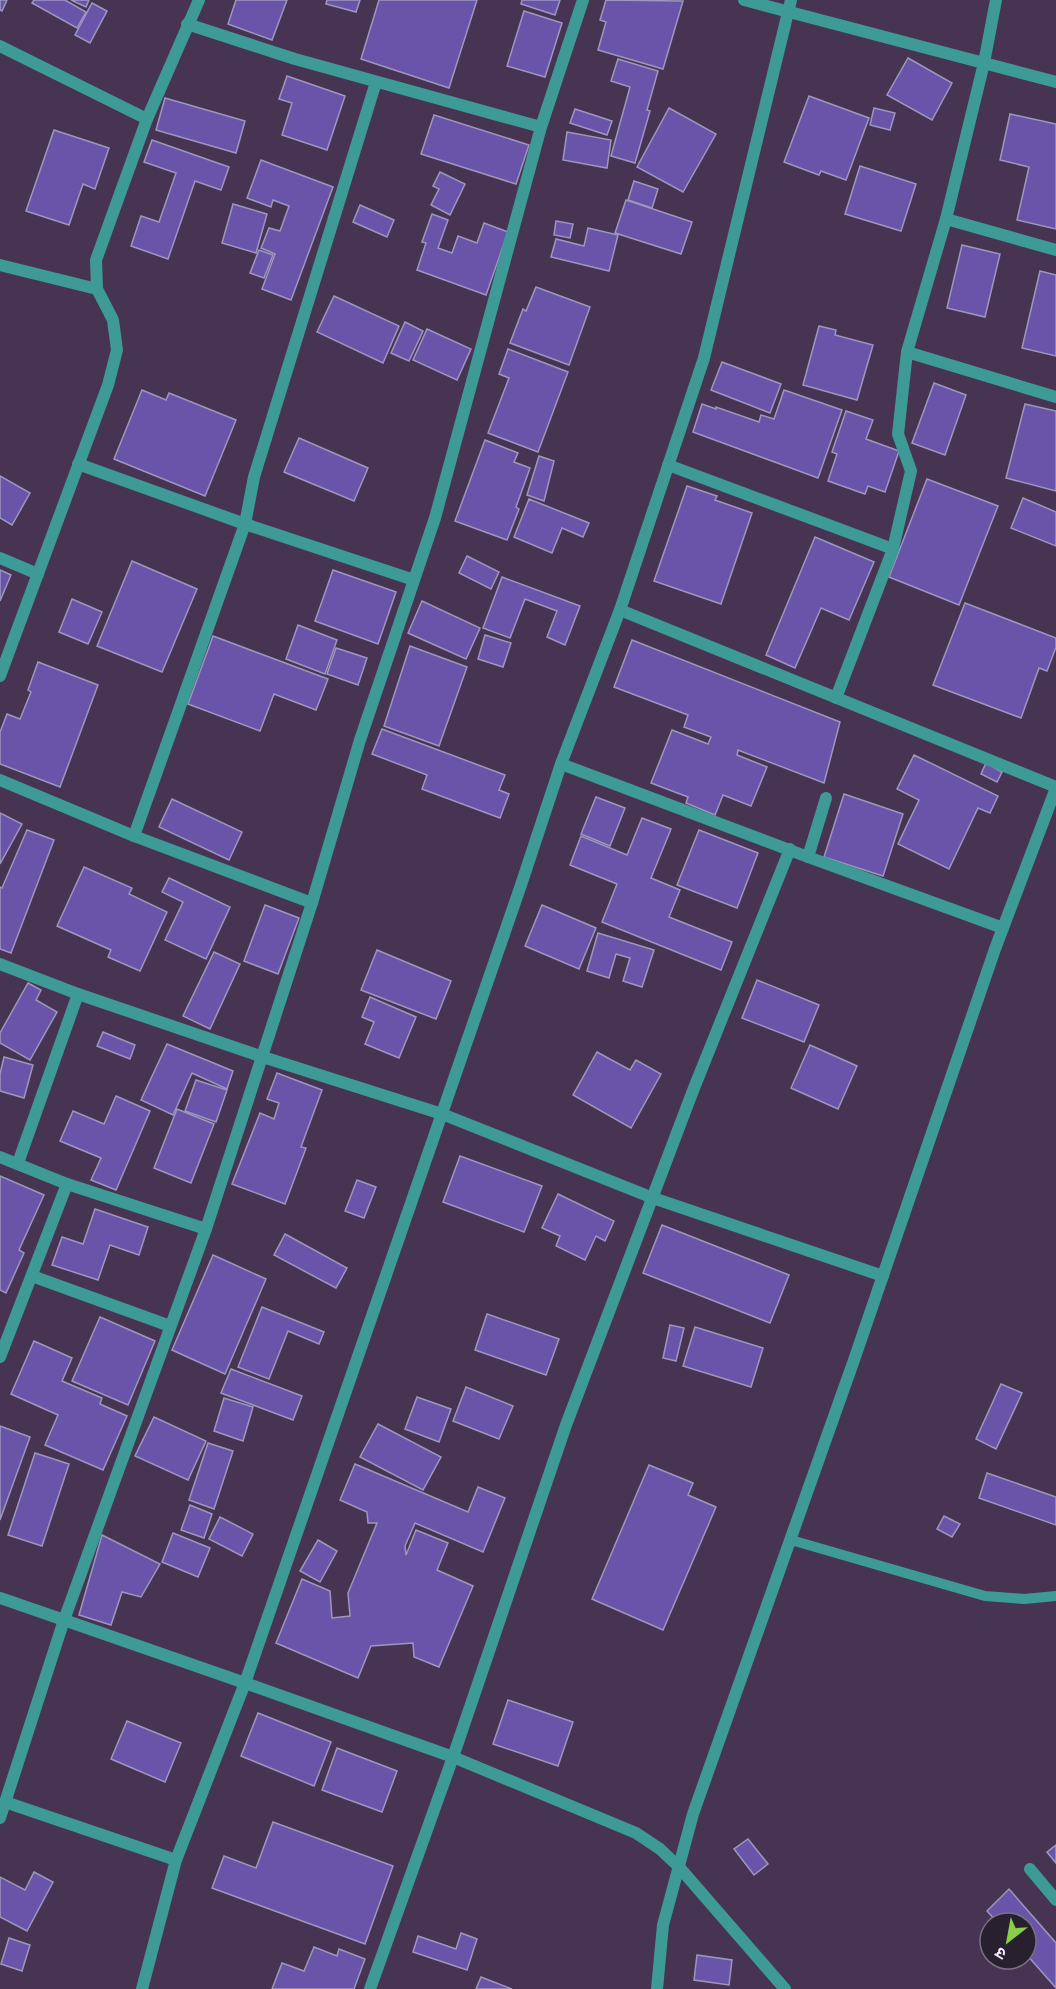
<svg xmlns="http://www.w3.org/2000/svg" width="1056" height="1989" font-family="'Source Serif 4','Noto Sans Devanagari',serif">
	<style>
		.building { fill: #6954a9; stroke: #9d97be; stroke-width: 1.5 }
		.lines { fill: none; stroke-linecap: round; stroke-linejoin: round }
		.service { stroke: #3e9a97; stroke-width: 10 }
		.minor { stroke: #3e9a97; stroke-width: 12 }
		.tertiary { stroke: #3e9a97; stroke-width: 12 }
	</style>
	<rect width="100%" height="100%" fill="#473453"/>
	<g class="building">
		<path d="M0 0H7L2 11 0 10Z"/>
		<path d="M34 0H65L86 12 77 28 32 3Z"/>
		<path d="M71 0H89L86 7Z"/>
		<path d="M236 0H287L272 40 228 24Z"/>
		<path d="M327 0H360L356 12 326 4Z"/>
		<path d="M379 0H477L449 88 361 59Z"/>
		<path d="M522 0H560L555 15 521 4Z"/>
		<path d="M606 0 683 1 663 69 598 50 606 22 600 20Z"/>
		<path d="M92 3 107 11 90 43 75 35Z"/>
		<path d="M524 11 562 23 545 77 507 66Z"/>
		<path d="M908 58 952 83 932 120 887 95Z"/>
		<path d="M618 59 658 71 647 110 650 111 635 163 611 156 630 87 611 81Z"/>
		<path d="M287 76 345 96 327 150 282 135 292 103 279 99Z"/>
		<path d="M809 96 869 118 846 180 821 171 819 175 784 162Z"/>
		<path d="M165 98 245 121 236 153 156 130Z"/>
		<path d="M669 108 716 134 683 192 637 167Z"/>
		<path d="M874 108 895 113 890 130 870 125Z"/>
		<path d="M575 109 612 121 607 135 570 123Z"/>
		<path d="M1010 114 1056 124V229L1017 220 1029 167 1000 160Z"/>
		<path d="M434 115 529 145 516 184 421 154Z"/>
		<path d="M54 130 109 148 95 189 83 184 69 225 26 211Z"/>
		<path d="M567 132 611 140 607 168 563 160Z"/>
		<path d="M152 140 229 167 221 190 195 181 168 259 131 246 141 216 159 222 176 173 144 162Z"/>
		<path d="M261 160 333 187 291 300 262 289 275 254 261 248 269 228 280 231 289 206 273 200 271 207 247 198Z"/>
		<path d="M860 166 916 184 901 231 845 214Z"/>
		<path d="M440 172 465 184 450 215 431 205 439 189 433 186Z"/>
		<path d="M634 181 658 189 652 208 628 200Z"/>
		<path d="M626 200 692 222 681 254 615 233Z"/>
		<path d="M233 204 267 214 256 253 222 243Z"/>
		<path d="M360 205 394 220 387 237 353 222Z"/>
		<path d="M432 214 448 220 438 248 452 253 458 236 477 243 484 223 508 232 486 295 417 270 426 243 422 242Z"/>
		<path d="M556 221 573 224 570 238 554 235Z"/>
		<path d="M588 228 618 235 609 271 551 257 556 239 584 246Z"/>
		<path d="M962 245 1000 254 985 317 947 308Z"/>
		<path d="M259 250 273 255 264 278 250 273Z"/>
		<path d="M1040 271 1056 275V356L1022 348Z"/>
		<path d="M536 287 590 307 569 365 510 343 523 309 526 311Z"/>
		<path d="M334 296 399 326 383 363 317 332Z"/>
		<path d="M405 322 423 331 409 361 391 353Z"/>
		<path d="M819 326 836 330 835 335 873 345 857 400 803 385Z"/>
		<path d="M427 329 471 349 457 380 413 360Z"/>
		<path d="M508 349 568 372 538 452 488 433 509 378 499 374Z"/>
		<path d="M722 362 781 384 770 413 711 390Z"/>
		<path d="M934 383 966 395 945 455 912 443Z"/>
		<path d="M142 390 166 400 169 393 236 420 205 496 114 459Z"/>
		<path d="M784 390 842 410 818 478 693 432 702 404 716 409V407L759 422 761 415 774 419Z"/>
		<path d="M1025 404 1056 411V491L1006 478Z"/>
		<path d="M846 411 873 420 866 439 899 451 885 492 868 486 865 494 828 481 837 454 832 452Z"/>
		<path d="M299 438 368 468 354 501 284 472Z"/>
		<path d="M485 440 518 453 514 462 530 468 516 507 519 509 507 540 455 521Z"/>
		<path d="M539 456 554 461 544 501 527 495Z"/>
		<path d="M0 476 30 493 12 525 0 518Z"/>
		<path d="M927 479 998 506 959 605 889 577Z"/>
		<path d="M687 486 717 496 715 500 752 513 721 604 654 581Z"/>
		<path d="M1023 498 1056 512V546L1011 528Z"/>
		<path d="M529 499 589 523 583 537 562 528 552 553 514 537Z"/>
		<path d="M815 537 874 562 849 620 821 608 795 668 766 655Z"/>
		<path d="M467 556 499 572 491 589 459 573Z"/>
		<path d="M132 561 197 589 162 672 97 646Z"/>
		<path d="M0 570 11 575 0 601Z"/>
		<path d="M333 570 396 592 378 644 315 621Z"/>
		<path d="M502 577 580 606 565 645 547 637 557 611 525 599 510 638 483 628Z"/>
		<path d="M72 599 102 612 88 644 59 632Z"/>
		<path d="M422 601 480 628 466 659 408 633Z"/>
		<path d="M965 603 1056 638V647L1047 671 1039 668 1021 718 933 685Z"/>
		<path d="M298 625 337 640 325 674 286 659Z"/>
		<path d="M485 635 511 643 503 667 478 659Z"/>
		<path d="M213 636 328 679 316 710 274 694 260 731 188 704Z"/>
		<path d="M632 640 840 722 824 783 738 750 737 755 767 767 751 806 723 795 715 815 686 803 688 797 651 783 672 730 708 744 711 737 684 727 688 715 614 687Z"/>
		<path d="M410 646 467 667 439 746 384 726Z"/>
		<path d="M336 648 367 658 358 685 327 674Z"/>
		<path d="M38 662 98 685 60 787 0 764V732L7 714 20 719 31 692 28 690Z"/>
		<path d="M382 729 505 775 499 790 509 794 500 818 422 789 427 775 372 754Z"/>
		<path d="M914 755 998 796 990 813 978 808 949 869 898 844 919 800 897 789Z"/>
		<path d="M986 763 1002 772 997 782 981 774Z"/>
		<path d="M844 794 903 814 883 876 824 857Z"/>
		<path d="M596 797 625 808 610 846 581 834Z"/>
		<path d="M172 799 242 832 229 860 159 827Z"/>
		<path d="M0 813 22 824 0 864Z"/>
		<path d="M642 818 671 829 651 878 680 890 669 917 732 942 721 970 602 922 617 884 570 865 581 836 627 855Z"/>
		<path d="M27 830 54 840 11 953 0 949V887L2 888Z"/>
		<path d="M699 830 758 853 737 908 677 885Z"/>
		<path d="M84 867 132 888 129 894 167 912 140 971 108 957 111 950 57 926Z"/>
		<path d="M169 878 230 907 206 959 165 940 183 902 162 892Z"/>
		<path d="M265 905 299 918 278 974 244 961Z"/>
		<path d="M542 905 596 928 579 969 525 946Z"/>
		<path d="M598 933 654 950 642 987 623 981 630 958 616 954 609 978 587 971Z"/>
		<path d="M377 950 451 981 436 1019 361 990Z"/>
		<path d="M214 952 240 964 210 1029 183 1016Z"/>
		<path d="M757 980 819 1005 804 1042 742 1018Z"/>
		<path d="M28 983 41 990 36 1000 57 1012 30 1060 0 1043V1033Z"/>
		<path d="M370 997 416 1017 399 1058 365 1044 374 1022 362 1017Z"/>
		<path d="M103 1032 135 1045 130 1059 97 1046Z"/>
		<path d="M167 1044 233 1071 227 1089 192 1073 173 1115 141 1100Z"/>
		<path d="M810 1045 857 1066 838 1109 791 1088Z"/>
		<path d="M597 1052 630 1070 636 1060 661 1074 631 1128 573 1095Z"/>
		<path d="M4 1057 33 1065 24 1098 0 1091V1074Z"/>
		<path d="M277 1073 322 1090 301 1147 306 1148 285 1204 232 1184 260 1113 274 1119 279 1103 267 1099Z"/>
		<path d="M196 1080 227 1090 216 1122 185 1111Z"/>
		<path d="M116 1096 150 1111 116 1190 91 1180 101 1158 60 1141 73 1111 104 1124Z"/>
		<path d="M177 1109 214 1124 191 1183 154 1168Z"/>
		<path d="M460 1156 542 1186 524 1232 443 1202Z"/>
		<path d="M0 1176 44 1195 19 1250 24 1253 6 1293 0 1290Z"/>
		<path d="M357 1180 376 1187 364 1218 345 1211Z"/>
		<path d="M558 1194 614 1221 605 1241 596 1236 585 1260 556 1246 560 1236 542 1228Z"/>
		<path d="M95 1209 148 1227 139 1255 110 1245 98 1280 52 1265 62 1237 83 1244Z"/>
		<path d="M662 1225 789 1275 770 1323 643 1273Z"/>
		<path d="M285 1234 347 1268 336 1288 274 1255Z"/>
		<path d="M213 1255 266 1279 225 1374 172 1350Z"/>
		<path d="M262 1307 324 1332 319 1344 288 1331 269 1379 238 1367Z"/>
		<path d="M487 1314 559 1339 546 1375 475 1350Z"/>
		<path d="M100 1317 155 1341 128 1405 72 1381Z"/>
		<path d="M670 1325 684 1328 676 1361 663 1358Z"/>
		<path d="M695 1327 763 1348 751 1387 683 1366Z"/>
		<path d="M34 1341 72 1358 62 1381 102 1398 100 1404 127 1416 103 1470 45 1445 58 1415 11 1394Z"/>
		<path d="M231 1369 302 1396 293 1420 221 1393Z"/>
		<path d="M1001 1384 1022 1393 996 1449 976 1439Z"/>
		<path d="M466 1387 513 1406 499 1439 453 1421Z"/>
		<path d="M417 1397 451 1409 439 1442 405 1429Z"/>
		<path d="M224 1398 253 1407 243 1441 214 1431Z"/>
		<path d="M154 1417 206 1441 188 1480 135 1456Z"/>
		<path d="M378 1424 441 1457 423 1490 360 1457Z"/>
		<path d="M0 1426 30 1437 0 1520Z"/>
		<path d="M208 1443 233 1451 214 1509 189 1500Z"/>
		<path d="M35 1453 69 1464 42 1546 8 1535Z"/>
		<path d="M355 1464 468 1512 478 1487 505 1498 483 1552 415 1523 405 1546 406 1555 416 1530 448 1543 437 1570 473 1586 439 1667 414 1657 413 1643 371 1646 358 1678 276 1643 302 1579 330 1591 332 1618 350 1616 348 1593 377 1523H368L367 1512 340 1500Z"/>
		<path d="M649 1465 693 1483 688 1495 716 1507 663 1630 592 1599Z"/>
		<path d="M987 1473 1056 1497V1525L979 1498Z"/>
		<path d="M190 1505 212 1514 204 1538 181 1530Z"/>
		<path d="M944 1516 960 1524 952 1537 937 1529Z"/>
		<path d="M220 1517 253 1534 242 1556 209 1539Z"/>
		<path d="M173 1533 210 1548 198 1577 162 1562Z"/>
		<path d="M102 1535 160 1564 141 1597 122 1592 111 1625 79 1615Z"/>
		<path d="M318 1540 337 1551 320 1582 300 1571Z"/>
		<path d="M508 1700 573 1722 558 1766 493 1744Z"/>
		<path d="M258 1713 331 1742 314 1786 241 1756Z"/>
		<path d="M127 1721 181 1743 165 1782 111 1759Z"/>
		<path d="M337 1748 397 1771 382 1812 322 1790Z"/>
		<path d="M273 1822 393 1866 365 1944 212 1888 224 1856 256 1868Z"/>
		<path d="M748 1839 768 1864 754 1875 734 1849Z"/>
		<path d="M1056 1845V1863L1047 1852Z"/>
		<path d="M34 1872 53 1882 27 1931 0 1917V1877L25 1890Z"/>
		<path d="M1009 1889 1056 1943V1988L1026 1954V1923H998L987 1911Z"/>
		<path d="M461 1933 477 1939 467 1970 413 1952 418 1936 456 1949Z"/>
		<path d="M9 1938 30 1945 22 1971 1 1964Z"/>
		<path d="M314 1947 337 1956 339 1949 365 1959 354 1989H272L282 1963 304 1971Z"/>
		<path d="M697 1955 732 1960 729 1985 694 1980Z"/>
		<path d="M481 1977 512 1989H476Z"/>
	</g>
	<g class="lines">
		<path class="service" d="M791 1540 985 1596 1024 1599 1056 1596"/>
		<g class="minor">
			<path d="M744 0 1056 82"/>
			<path d="M187 24 295 59 541 127"/>
			<path d="M0 46 147 119"/>
			<path d="M946 219 1056 250"/>
			<path d="M0 265 97 289"/>
			<path d="M907 352 1056 397"/>
			<path d="M78 464 245 524 414 580"/>
			<path d="M668 465 893 549"/>
			<path d="M0 558 38 574"/>
			<path d="M620 610 1056 787"/>
			<path d="M0 676 108 385 117 350 113 320 97 289 96 260 147 119 199 0"/>
			<path d="M836 698 893 549 911 471 898 434 907 352 946 219 984 63 996 0"/>
			<path d="M561 764 808 857 1003 928"/>
			<path d="M0 780 134 836 312 903"/>
			<path d="M134 836 245 524 254 477 376 82"/>
			<path d="M808 857 826 798"/>
			<path d="M0 964 78 994 263 1057 442 1114 653 1198 883 1276"/>
			<path d="M0 1157 67 1184 206 1229"/>
			<path d="M18 1163 78 994"/>
			<path d="M32 1276 170 1326"/>
			<path d="M0 1357 67 1184"/>
			<path d="M0 1598 64 1620 0 1818"/>
			<path d="M5 1802 176 1860"/>
			<path d="M1030 1869 1056 1900"/>
			<path d="M142 1989 176 1860 245 1683 64 1620 206 1229 312 903 360 740 435 518 541 127 583 0"/>
			<path d="M370 1989 453 1757 566 1425 694 1088 790 849"/>
			<path d="M785 1989 679 1867 660 1849 636 1833 453 1757 245 1683 521 885 561 764 620 610 704 358 791 0"/>
		</g>
		<path class="tertiary" d="M657 1989 663 1925 693 1814 854 1360 995 949 1056 788"/>
	</g>
	<g transform="translate(1008 1941) rotate(211)"><circle r="28" fill="#28202e" stroke="#7a7181" stroke-width="1.5"/>
	<path d="M0-4.5L10 22L0 15L-10 22Z" fill="#8ace47"/>
	<text y="-9" font-size="16" font-weight="bold" text-anchor="middle" fill="#f6eafe">उ</text>
	</g>
</svg>
